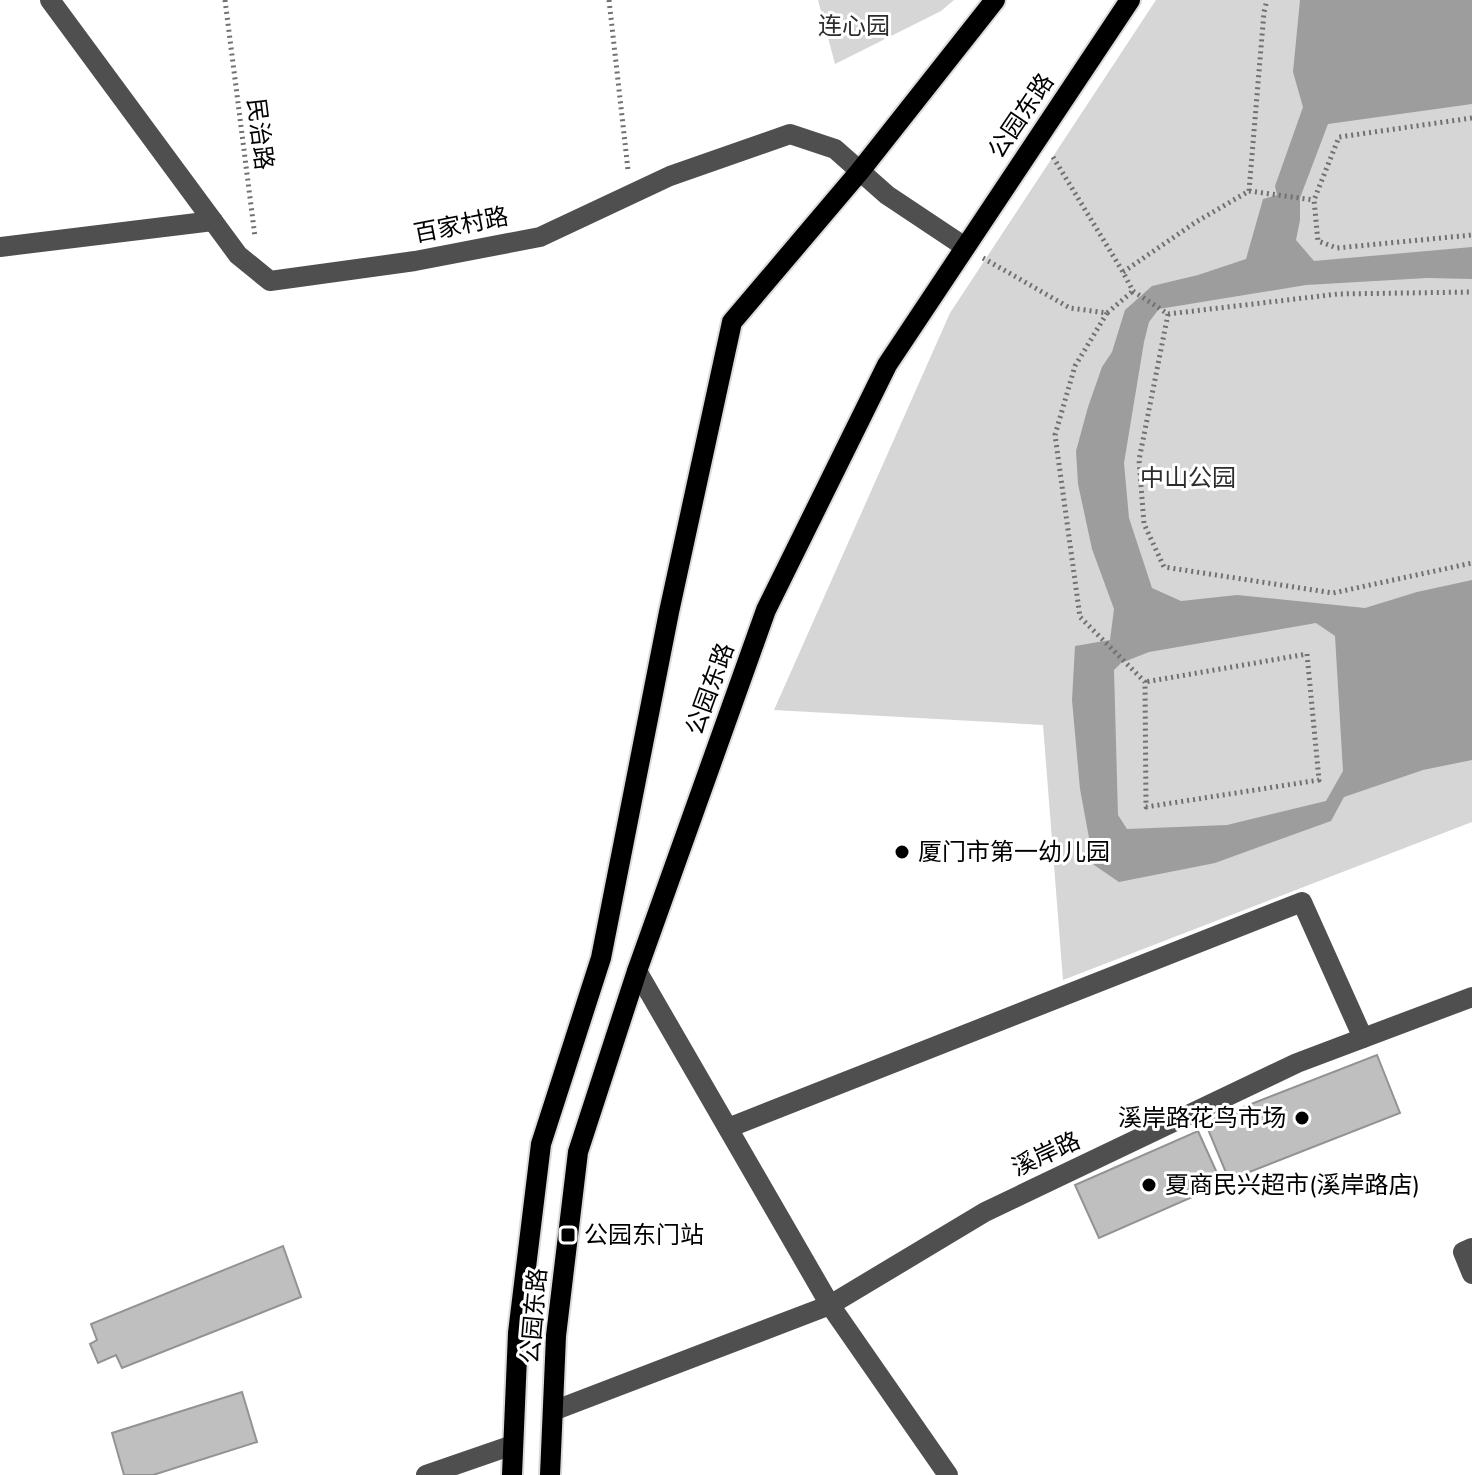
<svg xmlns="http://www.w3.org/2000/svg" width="1472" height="1475" font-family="'Nunito Sans','Noto Sans SC',sans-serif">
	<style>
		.green { fill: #d6d6d6 }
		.water { fill: #9d9d9d; fill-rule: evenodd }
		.building { fill: #bfbfbf; stroke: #939393; stroke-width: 2 }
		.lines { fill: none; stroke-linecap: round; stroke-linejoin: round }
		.major-casing { stroke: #dbdbdb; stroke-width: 24 }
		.path { stroke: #717171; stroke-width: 5; stroke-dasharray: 2 4; stroke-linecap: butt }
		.minor { stroke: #4f4f4f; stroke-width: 20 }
		.major { stroke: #000; stroke-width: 20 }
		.poi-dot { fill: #000; stroke: #fff; stroke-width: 3 }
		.labels { text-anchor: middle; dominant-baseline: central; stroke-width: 6; stroke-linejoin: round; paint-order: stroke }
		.park-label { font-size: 24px; fill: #2d2d2d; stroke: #fff }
		.street-label { font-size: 24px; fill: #000; stroke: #fff }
		.poi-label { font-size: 24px; fill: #000; stroke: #fff; text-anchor: start }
	</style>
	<rect width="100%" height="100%" fill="#fff"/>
	<g class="green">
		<path d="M818 0H954L941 11 835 64Z"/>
		<path d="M1156 0H1472V822L1063 980 1043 725 774 710 950 313Z"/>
	</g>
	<path class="water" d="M1300 0H1472V104L1328 124 1300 198V220L1296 240 1314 261 1472 247V279L1427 278 1306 285 1159 309 1149 322 1144 342 1124 463 1129 518 1152 588 1181 601 1237 595 1365 608 1417 592 1472 580V760L1423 770 1344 797 1331 821 1215 863 1119 882 1094 865 1080 789 1072 700 1075 646 1110 640 1114 609 1092 549 1078 484 1076 451 1088 407 1102 367 1112 352 1125 310 1152 286 1198 275 1246 259 1263 199 1277 195 1275 186 1303 107 1293 72ZM1316 623 1335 636 1343 771 1326 801 1227 825 1127 829 1118 815 1114 670 1121 663 1149 652Z"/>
	<g class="building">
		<path d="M1377 1055 1400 1113 1229 1180 1205 1122Z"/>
		<path d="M1198 1131 1222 1184 1099 1238 1075 1185Z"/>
		<path d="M283 1246 301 1297 122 1368 116 1355 98 1363 90 1344 97 1340 91 1324Z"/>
		<path d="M242 1392 257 1442 153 1475H124L112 1433Z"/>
	</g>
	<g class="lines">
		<defs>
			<g id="major">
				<path d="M512 1475 518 1333 541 1144 601 958 669 612 732 322 860 171 995 0"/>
				<path d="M550 1475 556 1336 578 1152 637 971 766 610 887 365 1130 0"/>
			</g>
		</defs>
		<use href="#major" class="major-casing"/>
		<g class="path">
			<path d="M225 0 255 237"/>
			<path d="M609 0 628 170"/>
			<path d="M1472 118 1339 137 1314 200 1318 241 1337 248 1472 235"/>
			<path d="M1053 157 1123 272 1133 291 1168 314 1338 294 1472 292"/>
			<path d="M1249 191 1314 200"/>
			<path d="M983 258 1070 308 1107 313 1133 291"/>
			<path d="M1123 272 1196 222 1249 191 1264 12 1267 0"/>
			<path d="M1107 313 1075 366 1055 435 1080 617 1145 682 1146 807 1319 780 1307 654 1145 682"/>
			<path d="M1168 314 1139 460 1144 524 1164 567 1333 593 1472 563"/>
		</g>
		<g class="minor">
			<path d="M50 0 238 255 270 281 415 261 540 237 670 176 790 134 835 149 887 195 965 247"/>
			<path d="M0 247 213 221"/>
			<path d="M637 971 830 1305 948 1475"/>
			<path d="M728 1128 1302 902 1363 1038"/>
			<path d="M1472 1248 1463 1252 1472 1274"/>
			<path d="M553 1411 830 1305 985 1212 1297 1063 1472 997"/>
			<path d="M426 1475 513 1445"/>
		</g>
		<use href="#major" class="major"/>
	</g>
	<g class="poi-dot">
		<circle cx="902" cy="852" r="8"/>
		<circle cx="1302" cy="1118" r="8"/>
		<circle cx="1149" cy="1185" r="8"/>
		<rect x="560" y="1227" width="16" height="16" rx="4"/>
	</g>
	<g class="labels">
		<g class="park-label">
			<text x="854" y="26">连心园</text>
			<text x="1188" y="478">中山公园</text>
		</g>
		<g class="street-label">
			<text transform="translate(1021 116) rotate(-56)">公园东路</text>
			<text transform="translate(260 134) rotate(83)">民治路</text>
			<text transform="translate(461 225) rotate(-11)">百家村路</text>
			<text transform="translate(710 689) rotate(-70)">公园东路</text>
			<text transform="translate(1046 1154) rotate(-25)">溪岸路</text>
			<text transform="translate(534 1316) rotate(-85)">公园东路</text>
		</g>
		<g class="poi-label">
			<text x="918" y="852">厦门市第一幼儿园</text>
			<text x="1286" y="1118" text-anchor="end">溪岸路花鸟市场</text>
			<text x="1165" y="1185">夏商民兴超市(溪岸路店)</text>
			<text x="584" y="1235">公园东门站</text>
		</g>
	</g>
</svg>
